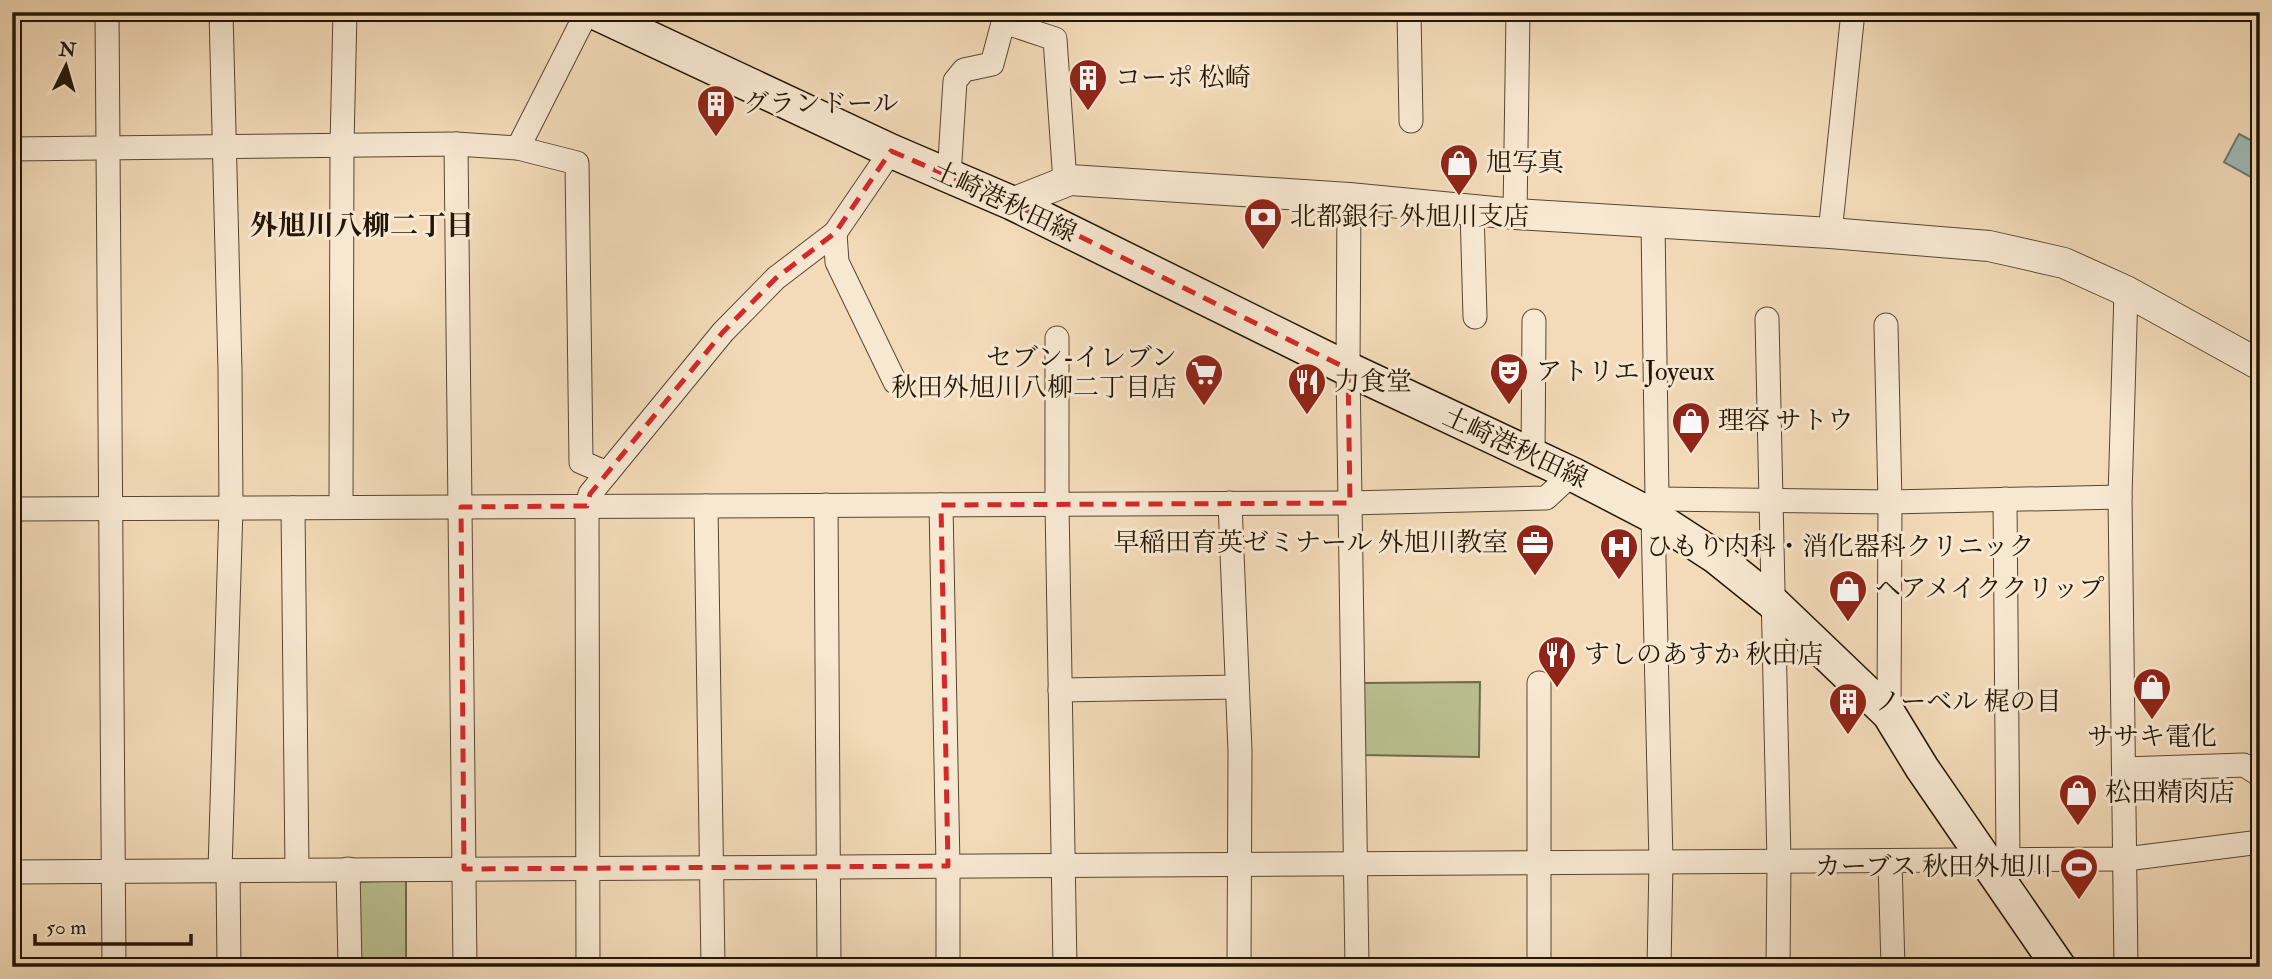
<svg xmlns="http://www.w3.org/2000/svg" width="2272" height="979" font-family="'IM FELL Double Pica','Noto Serif JP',serif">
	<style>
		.green { fill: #bac090; stroke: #6e6b4a; stroke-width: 2 }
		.water { fill: #9db9b6; stroke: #6c786f; stroke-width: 2 }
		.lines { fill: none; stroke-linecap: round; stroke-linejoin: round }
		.minor-casing { stroke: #574731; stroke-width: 25 }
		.tertiary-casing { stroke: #574731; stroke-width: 32 }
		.secondary-casing { stroke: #231604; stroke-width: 36 }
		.minor { stroke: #f7e8d2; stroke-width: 23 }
		.tertiary { stroke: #f7e8d2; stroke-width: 30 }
		.secondary { stroke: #f7e8d2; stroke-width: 33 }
		.marked { fill: none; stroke: #d62828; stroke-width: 5; stroke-dasharray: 14 9; stroke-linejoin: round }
		.labels { text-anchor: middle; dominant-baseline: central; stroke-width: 6; stroke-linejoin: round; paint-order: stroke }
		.poi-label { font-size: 26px; fill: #231604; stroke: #f7e8d2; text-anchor: start }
		.street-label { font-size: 26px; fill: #231604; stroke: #f7e8d2 }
		.neighbourhood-label { font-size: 28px; font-weight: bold; fill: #231604; stroke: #f7e8d2 }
	</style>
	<rect width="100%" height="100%" fill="#f3dbb9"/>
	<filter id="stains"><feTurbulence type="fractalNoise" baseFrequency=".00286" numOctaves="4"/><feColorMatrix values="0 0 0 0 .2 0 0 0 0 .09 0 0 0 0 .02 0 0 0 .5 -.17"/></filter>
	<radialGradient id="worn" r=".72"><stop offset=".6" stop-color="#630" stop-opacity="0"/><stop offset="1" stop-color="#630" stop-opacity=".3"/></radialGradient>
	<g class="green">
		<path d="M1480 682 1479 757 1362 755V683Z"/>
		<path d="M406 880V967H359L358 882Z"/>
	</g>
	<path class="water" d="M2239 134 2260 145V182L2224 162Z"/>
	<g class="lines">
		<defs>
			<g id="minor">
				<path d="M107 12 114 967"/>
				<path d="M1409 12 1411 121"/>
				<path d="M1004 22 1055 39 1065 182"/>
				<path d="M456 144 518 148 577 163 581 462 607 473"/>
				<path d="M518 148 587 12"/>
				<path d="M12 149 456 144 465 967"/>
				<path d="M949 176 955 81 964 70 992 64 1006 12"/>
				<path d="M1349 198 1348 369 1357 967"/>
				<path d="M1472 209 1475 317"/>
				<path d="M1515 214 1518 12"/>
				<path d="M1653 223 1657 499 1653 516 1661 862 1659 967"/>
				<path d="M835 233 837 262 895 382"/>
				<path d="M1830 233 1853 12"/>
				<path d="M1767 319 1779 861 1778 967"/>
				<path d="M1886 325 1890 502 1889 714"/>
				<path d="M1057 338V504L1065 967"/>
				<path d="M1533 456 1534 321"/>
				<path d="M1657 499 1890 502 2120 497"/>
				<path d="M2005 499 2008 860"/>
				<path d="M1230 503 1240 751 1239 967"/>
				<path d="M826 505 829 967"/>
				<path d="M941 505 948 866V967"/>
				<path d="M706 506 713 967"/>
				<path d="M341 507 342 145 345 12"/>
				<path d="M293 508 297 870"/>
				<path d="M12 509 1350 503 1546 498 1572 474"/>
				<path d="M1539 683V967"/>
				<path d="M1060 690 1237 687"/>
				<path d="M2124 769 2244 765 2260 775"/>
				<path d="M1890 861 1893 967"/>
				<path d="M348 869 350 967"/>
				<path d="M220 870 231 508 230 370 221 12"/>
				<path d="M228 870 229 967"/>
				<path d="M12 872 2126 859 2260 842"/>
				<path d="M588 967 587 506 590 494 723 332 776 278 835 233 891 151"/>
				<path d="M2126 967 2120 497 2126 291"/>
			</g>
			<path id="tertiary" d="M1012 203 1070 180 1349 198 1515 214 1830 233 1989 246 2064 263 2126 291 2260 365"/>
			<path id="secondary" d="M594 12 891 151 1012 203 1348 369 1572 474 1653 516 1716 557 1772 602 1889 714 1922 768 2059 967"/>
		</defs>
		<use href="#minor" class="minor-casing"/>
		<use href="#tertiary" class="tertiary-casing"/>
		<use href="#secondary" class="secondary-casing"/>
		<use href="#minor" class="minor"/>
		<use href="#tertiary" class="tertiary"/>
		<use href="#secondary" class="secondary"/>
	</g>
	<path class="marked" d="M891 151 1012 203 1348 369 1350 503 941 505 948 866 464 869 461 507 587 506 590 494 723 332 776 278 835 233Z"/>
	<defs>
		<symbol id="building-pin" viewBox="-11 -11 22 30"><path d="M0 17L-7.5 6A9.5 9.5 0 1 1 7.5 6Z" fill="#8f2418" stroke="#f7e8d2"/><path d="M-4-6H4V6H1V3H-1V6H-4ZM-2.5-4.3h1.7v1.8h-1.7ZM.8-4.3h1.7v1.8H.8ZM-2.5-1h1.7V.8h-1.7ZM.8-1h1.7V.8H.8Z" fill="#fff"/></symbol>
		<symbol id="shop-pin" viewBox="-11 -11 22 30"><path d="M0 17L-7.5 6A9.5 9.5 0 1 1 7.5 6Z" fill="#8f2418" stroke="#f7e8d2"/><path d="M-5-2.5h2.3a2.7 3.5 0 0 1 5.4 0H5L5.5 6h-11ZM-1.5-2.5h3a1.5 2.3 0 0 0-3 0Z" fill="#fff"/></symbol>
		<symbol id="bank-pin" viewBox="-11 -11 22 30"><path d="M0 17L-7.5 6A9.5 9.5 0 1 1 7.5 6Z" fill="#8f2418" stroke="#f7e8d2"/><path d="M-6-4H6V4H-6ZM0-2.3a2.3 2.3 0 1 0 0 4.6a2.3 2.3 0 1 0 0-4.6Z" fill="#fff"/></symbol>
		<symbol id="theatre-pin" viewBox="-11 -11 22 30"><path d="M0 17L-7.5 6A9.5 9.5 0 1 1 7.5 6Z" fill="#8f2418" stroke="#f7e8d2"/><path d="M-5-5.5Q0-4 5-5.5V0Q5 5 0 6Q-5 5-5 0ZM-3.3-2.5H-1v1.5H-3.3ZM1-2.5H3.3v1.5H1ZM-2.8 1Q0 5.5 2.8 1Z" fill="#fff"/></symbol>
		<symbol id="supermarket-pin" viewBox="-11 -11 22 30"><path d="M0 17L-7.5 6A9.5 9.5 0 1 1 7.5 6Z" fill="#8f2418" stroke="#f7e8d2"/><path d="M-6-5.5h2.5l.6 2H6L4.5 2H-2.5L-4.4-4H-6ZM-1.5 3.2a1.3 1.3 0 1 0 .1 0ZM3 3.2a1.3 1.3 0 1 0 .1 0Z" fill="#fff"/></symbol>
		<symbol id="restaurant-pin" viewBox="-11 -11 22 30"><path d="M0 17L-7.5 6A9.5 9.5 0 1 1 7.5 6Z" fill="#8f2418" stroke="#f7e8d2"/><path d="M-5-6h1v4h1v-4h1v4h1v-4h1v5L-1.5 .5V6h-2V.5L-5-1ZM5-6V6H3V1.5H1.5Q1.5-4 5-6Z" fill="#fff"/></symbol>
		<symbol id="office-pin" viewBox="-11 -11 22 30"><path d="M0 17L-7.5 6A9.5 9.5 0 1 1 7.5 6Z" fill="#8f2418" stroke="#f7e8d2"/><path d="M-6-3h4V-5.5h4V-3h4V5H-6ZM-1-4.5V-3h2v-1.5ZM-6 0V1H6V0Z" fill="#fff"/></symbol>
		<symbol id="hospital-pin" viewBox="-11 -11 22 30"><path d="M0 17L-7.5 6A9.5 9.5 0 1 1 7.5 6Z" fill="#8f2418" stroke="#f7e8d2"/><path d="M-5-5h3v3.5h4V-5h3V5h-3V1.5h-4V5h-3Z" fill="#fff"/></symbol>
		<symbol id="stadium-pin" viewBox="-11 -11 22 30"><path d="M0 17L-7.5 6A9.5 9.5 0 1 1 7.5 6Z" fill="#8f2418" stroke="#f7e8d2"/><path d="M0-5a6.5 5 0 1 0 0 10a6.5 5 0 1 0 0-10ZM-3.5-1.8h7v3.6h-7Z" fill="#fff"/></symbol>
	</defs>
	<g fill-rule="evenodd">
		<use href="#building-pin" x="1066" y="56" width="44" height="60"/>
		<use href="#building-pin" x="694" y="82" width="44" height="60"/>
		<use href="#shop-pin" x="1437" y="141" width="44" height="60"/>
		<use href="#bank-pin" x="1241" y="195" width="44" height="60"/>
		<use href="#theatre-pin" x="1487" y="350" width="44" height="60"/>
		<use href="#supermarket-pin" x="1182" y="351" width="44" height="60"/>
		<use href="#restaurant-pin" x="1285" y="360" width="44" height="60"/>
		<use href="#shop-pin" x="1669" y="399" width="44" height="60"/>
		<use href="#office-pin" x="1513" y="521" width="44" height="60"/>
		<use href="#hospital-pin" x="1597" y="525" width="44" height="60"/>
		<use href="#shop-pin" x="1826" y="567" width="44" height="60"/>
		<use href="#restaurant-pin" x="1535" y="633" width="44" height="60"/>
		<use href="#shop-pin" x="2130" y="665" width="44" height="60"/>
		<use href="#building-pin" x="1826" y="680" width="44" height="60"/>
		<use href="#shop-pin" x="2056" y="771" width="44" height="60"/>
		<use href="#stadium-pin" x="2057" y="845" width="44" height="60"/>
	</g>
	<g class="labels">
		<g class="poi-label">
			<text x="1115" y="78">コーポ 松崎</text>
			<text x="743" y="104">グランドール</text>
			<text x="1486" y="163">旭写真</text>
			<text x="1290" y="217">北都銀行 外旭川支店</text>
			<text x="1177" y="358" text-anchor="end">セブン-イレブン<tspan x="1177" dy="30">秋田外旭川八柳二丁目店</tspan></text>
			<text x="1536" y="372">アトリエ Joyeux</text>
			<text x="1334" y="382">力食堂</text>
			<text x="1718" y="421">理容 サトウ</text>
			<text x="1508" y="543" text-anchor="end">早稲田育英ゼミナール 外旭川教室</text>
			<text x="1646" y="547">ひもり内科・消化器科クリニック</text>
			<text x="1875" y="589">ヘアメイククリップ</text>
			<text x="1584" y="655">すしのあすか 秋田店</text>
			<text x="1875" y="702">ノーベル 梶の目</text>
			<text x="2152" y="737" text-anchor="middle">ササキ電化</text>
			<text x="2105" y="793">松田精肉店</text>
			<text x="2052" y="867" text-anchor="end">カーブス 秋田外旭川</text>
		</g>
		<g class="street-label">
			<text transform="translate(1004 202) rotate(25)">土崎港秋田線</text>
			<text transform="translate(1515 448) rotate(25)">土崎港秋田線</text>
		</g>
		<g class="neighbourhood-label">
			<text x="362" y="226">外旭川八柳二丁目</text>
		</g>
	</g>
	<rect width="2272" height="979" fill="none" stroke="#f3dbb9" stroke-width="42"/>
	<rect x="14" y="14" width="2244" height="951" fill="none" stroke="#231604" stroke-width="3.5"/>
	<rect x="21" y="21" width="2230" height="937" fill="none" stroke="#231604" stroke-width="2"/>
	<g transform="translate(66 66) rotate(5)" stroke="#f7e8d2" stroke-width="5" paint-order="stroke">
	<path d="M0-5L12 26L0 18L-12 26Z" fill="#231604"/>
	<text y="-10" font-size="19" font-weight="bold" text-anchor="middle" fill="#231604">N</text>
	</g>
	<path d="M35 934v10h156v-10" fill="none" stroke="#231604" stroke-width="3.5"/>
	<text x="46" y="934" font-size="21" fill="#231604" stroke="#f7e8d2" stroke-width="5" paint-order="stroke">50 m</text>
	<rect width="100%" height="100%" filter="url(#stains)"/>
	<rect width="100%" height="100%" fill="url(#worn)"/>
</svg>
